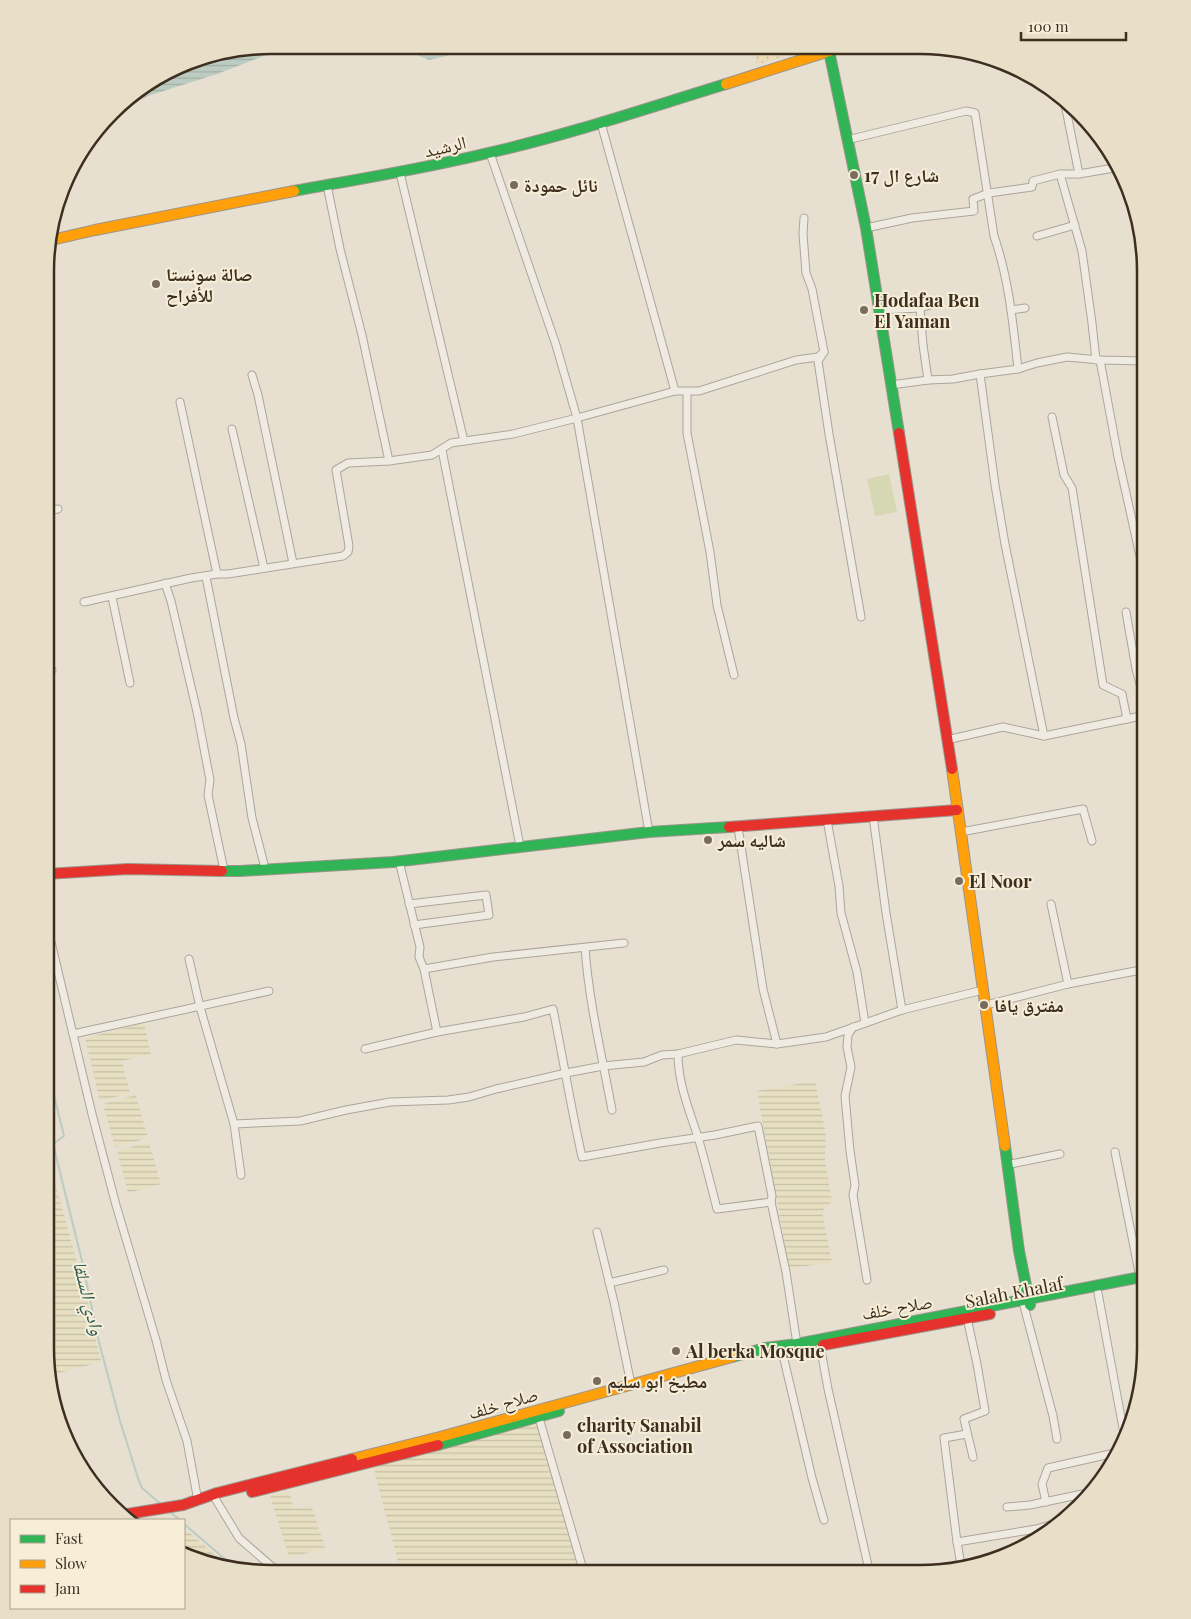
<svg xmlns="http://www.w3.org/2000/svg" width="1191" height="1619" font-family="'Playfair Display','Noto Naskh Arabic',serif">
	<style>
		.farmland { fill: url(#farmland-rules) }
		.green { fill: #d6d7b3 }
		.sand { fill: url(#sand-dots) }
		.water { fill: url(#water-rules) }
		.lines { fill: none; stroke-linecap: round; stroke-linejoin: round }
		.stream { stroke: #bcccc2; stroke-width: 2 }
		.street-casing { stroke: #ada599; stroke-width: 9 }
		.fast-casing { stroke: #9c958a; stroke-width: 12 }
		.slow-casing { stroke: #9c958a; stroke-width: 12 }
		.jam-casing { stroke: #9c958a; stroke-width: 12 }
		.street { stroke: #efebe3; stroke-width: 7 }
		.fast { stroke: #30b455; stroke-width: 10 }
		.slow { stroke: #ff9f0a; stroke-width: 10 }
		.jam { stroke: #e5322d; stroke-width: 10 }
		.poi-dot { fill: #786c5e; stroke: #f7eed8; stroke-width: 2 }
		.labels { text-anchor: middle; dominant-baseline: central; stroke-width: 4; stroke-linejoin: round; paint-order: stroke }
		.street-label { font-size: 18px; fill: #3d2e20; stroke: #f7eed8 }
		.poi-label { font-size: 18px; font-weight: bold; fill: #3d2e20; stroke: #f7eed8; text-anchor: start }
		.water-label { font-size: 19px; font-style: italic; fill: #2f5d5a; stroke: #f7eed8 }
		.rim { fill: none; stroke: #3d2e20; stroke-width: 2.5 }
	</style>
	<defs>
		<pattern id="farmland-rules" width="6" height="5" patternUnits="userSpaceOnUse" patternTransform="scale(1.25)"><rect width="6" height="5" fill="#e6dfc2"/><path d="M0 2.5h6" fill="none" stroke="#c6c0a6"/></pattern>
		<pattern id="sand-dots" width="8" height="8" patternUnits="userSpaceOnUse" patternTransform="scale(1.25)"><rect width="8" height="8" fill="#eadcb9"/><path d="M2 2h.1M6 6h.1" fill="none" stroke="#cabd9f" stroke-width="1.8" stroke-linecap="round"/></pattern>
		<pattern id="water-rules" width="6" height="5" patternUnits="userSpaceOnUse" patternTransform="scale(1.25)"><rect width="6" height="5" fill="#bcccc2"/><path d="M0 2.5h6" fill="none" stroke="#a2b0a6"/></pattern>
	</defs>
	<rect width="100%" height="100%" fill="#e7e0d1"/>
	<g class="farmland">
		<path d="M144 1023 151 1054 122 1061 130 1093 100 1101 85 1038Z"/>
		<path d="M815 1081 826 1134 825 1159 832 1201 822 1212 832 1263 789 1268 757 1091Z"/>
		<path d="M136 1095 148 1138 115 1147 103 1104Z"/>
		<path d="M149 1142 161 1184 128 1193 117 1151Z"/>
		<path d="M45 1147 89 1305 94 1332 101 1362 55 1374 45 1331Z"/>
		<path d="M537 1421 580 1573H401L373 1466Z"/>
		<path d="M289 1491 294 1509 311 1504 325 1548 289 1558 270 1495Z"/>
		<path d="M184 1528 230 1568 184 1550Z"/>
	</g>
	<path class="green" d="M889 474 897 512 875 516 867 479Z"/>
	<path class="sand" d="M758 46 818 47 755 65Z"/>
	<g class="water">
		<path d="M270 45H292L217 74 148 96 109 116 122 101 198 57Z"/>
		<path d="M401 45 489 46 429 60 403 49Z"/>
	</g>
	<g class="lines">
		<g class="stream">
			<path d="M46 1063 64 1136 53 1144 82 1261 99 1342 120 1421 139 1481 142 1488 163 1506"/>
			<path d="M170 1512 180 1520"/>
			<path d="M184 1524 239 1571"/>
		</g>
		<defs>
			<g id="street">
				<path d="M1064 99 1079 174"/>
				<path d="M601 123 675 391"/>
				<path d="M847 140 966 111 975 113 994 236C1009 279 1013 324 1018 369"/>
				<path d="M490 153 556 345 577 418 649 832"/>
				<path d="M400 173 464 441"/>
				<path d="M1060 174 1082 251 1092 323 1096 360"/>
				<path d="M327 185 340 249 362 335 389 461"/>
				<path d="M804 218 803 234 806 273 812 289 824 352 818 361 829 434 861 617"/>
				<path d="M866 228 912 218 974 211 973 199 989 193 1032 187 1033 181 1060 174H1079L1120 167"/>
				<path d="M1037 236 1075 225"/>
				<path d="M1142 254 1146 278"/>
				<path d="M920 308 923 345 928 380"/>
				<path d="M880 310 920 308 934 304"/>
				<path d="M1011 310 1025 308"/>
				<path d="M1100 360 1118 457 1146 583"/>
				<path d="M980 374 995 485 1005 544 1044 736"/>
				<path d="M252 375 258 395 293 563"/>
				<path d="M891 385 928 380 953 379 980 374 1018 369 1037 363 1067 357 1100 360 1146 361"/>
				<path d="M687 392V433L710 552 717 605 734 675"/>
				<path d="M180 402 217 574"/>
				<path d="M1052 417 1064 475 1072 488 1103 685 1122 694 1127 719"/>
				<path d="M232 429 264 568"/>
				<path d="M442 450 520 846"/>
				<path d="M46 511 58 509"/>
				<path d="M206 577 234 718 241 744 252 818 265 868"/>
				<path d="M165 583 171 601 197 712 210 780 208 795 224 870"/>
				<path d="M112 597 130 683"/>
				<path d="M84 602 191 578 217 574H228L343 556 348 552 349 546 336 470 348 463 389 461 432 455 451 443 513 434 577 418 675 391H699L796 360 818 357 824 352"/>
				<path d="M1126 612 1136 669 1146 706"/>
				<path d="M46 671 52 670"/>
				<path d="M951 739 1003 727 1044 736 1146 715"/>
				<path d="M873 816 886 913 902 1010"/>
				<path d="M827 820 839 886 841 913 857 972 865 1023"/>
				<path d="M738 827 763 989 777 1044"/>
				<path d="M961 832 1083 809 1092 841"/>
				<path d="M399 861 420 947 419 957 424 969 437 1032"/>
				<path d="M409 904 486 895 489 915 414 925"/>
				<path d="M1051 904 1068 984"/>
				<path d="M46 921 92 1114 116 1205 156 1340 166 1380 187 1441 198 1501"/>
				<path d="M585 948C589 1003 602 1056 612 1110"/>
				<path d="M189 959 200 1007 234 1124 241 1175"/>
				<path d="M424 969 493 957 624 943"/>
				<path d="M986 1005 1068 984 1146 969"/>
				<path d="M853 1027 848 1035 847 1047 851 1067 845 1096 850 1151 855 1185 853 1195 867 1280"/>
				<path d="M73 1034 269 991"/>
				<path d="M365 1049 437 1032 524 1017 553 1009C563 1058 571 1108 582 1157L660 1143 715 1135 758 1126 772 1196 771 1202 786 1272 797 1344"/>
				<path d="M678 1054C678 1083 689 1110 698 1137 705 1161 711 1185 717 1209L771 1202"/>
				<path d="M234 1124 300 1121 346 1110 390 1102 448 1100 469 1097 496 1089 566 1073 603 1066 644 1062 662 1055 678 1054 736 1040 777 1044 826 1037 902 1010 983 990"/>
				<path d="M1115 1152 1140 1277"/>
				<path d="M1006 1165 1060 1154"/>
				<path d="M597 1232 614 1302 631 1384"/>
				<path d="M609 1283 664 1270"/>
				<path d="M1098 1293 1125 1439"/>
				<path d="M1024 1306 1053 1416 1057 1439"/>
				<path d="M967 1318 977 1364 985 1411 964 1419 973 1457"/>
				<path d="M820 1345 828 1389 870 1574"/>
				<path d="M782 1351 812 1478 824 1520"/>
				<path d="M539 1418 584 1573"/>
				<path d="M216 1500 239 1538 278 1572"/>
				<path d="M1046 1502 1042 1484 1048 1468 1119 1452"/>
				<path d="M1007 1507 1030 1505 1092 1492"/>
				<path d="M957 1542 1036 1529 1064 1521"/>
				<path d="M961 1565 957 1542 944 1438 967 1434"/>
			</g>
			<g id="fast">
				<path d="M829 51 866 228 899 433"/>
				<path d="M294 191C359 179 423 169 488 153 568 135 647 108 726 84"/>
				<path d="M222 871H240L393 862 649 832 729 827"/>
				<path d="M1005 1146 1019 1251 1030 1305"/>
				<path d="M732 1357 765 1348 797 1344 1146 1276"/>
				<path d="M438 1445 559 1411"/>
			</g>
			<g id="slow">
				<path d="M726 84 842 47"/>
				<path d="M47 241 95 230 294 191"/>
				<path d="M952 769 1005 1146"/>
				<path d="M352 1459 440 1437 732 1357"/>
			</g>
			<g id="jam">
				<path d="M899 433 952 769"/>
				<path d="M729 827 957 810"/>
				<path d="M46 874 128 869 222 871"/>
				<path d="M823 1345 990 1314"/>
				<path d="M252 1492 438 1445"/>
				<path d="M121 1515 183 1505 217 1493 352 1459"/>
			</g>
		</defs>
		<use href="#street" class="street-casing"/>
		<use href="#fast" class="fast-casing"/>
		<use href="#slow" class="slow-casing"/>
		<use href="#jam" class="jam-casing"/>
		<use href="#street" class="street"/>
		<use href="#fast" class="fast"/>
		<use href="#slow" class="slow"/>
		<use href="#jam" class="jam"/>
	</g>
	<g class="poi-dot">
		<circle cx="854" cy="175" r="5"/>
		<circle cx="514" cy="185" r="5"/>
		<circle cx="156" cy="284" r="5"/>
		<circle cx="864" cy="310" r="5"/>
		<circle cx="708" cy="840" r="5"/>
		<circle cx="959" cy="881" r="5"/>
		<circle cx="984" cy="1005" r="5"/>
		<circle cx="676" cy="1351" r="5"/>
		<circle cx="597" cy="1381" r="5"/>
		<circle cx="567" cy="1435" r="5"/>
	</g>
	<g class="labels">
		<g class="street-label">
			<text transform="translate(445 146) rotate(-13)">الرشيد</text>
			<text transform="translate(1014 1292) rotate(-11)">Salah Khalaf</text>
			<text transform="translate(897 1307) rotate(-10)">صلاح خلف</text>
			<text transform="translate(503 1403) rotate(-16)">صلاح خلف</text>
		</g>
		<g class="poi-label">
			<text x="864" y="175">شارع ال 17</text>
			<text x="524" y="185">نائل حمودة</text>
			<text x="166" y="274">صالة سونستا<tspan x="166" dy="21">للأفراح</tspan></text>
			<text x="874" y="300">Hodafaa Ben<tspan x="874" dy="21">El Yaman</tspan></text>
			<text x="718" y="840">شاليه سمر</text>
			<text x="969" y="881">El Noor</text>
			<text x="994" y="1005">مفترق يافا</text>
			<text x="686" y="1351">Al berka Mosque</text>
			<text x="607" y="1381">مطبخ ابو سليم</text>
			<text x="577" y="1425">charity Sanabil<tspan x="577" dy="21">of Association</tspan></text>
		</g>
		<g class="water-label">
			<text transform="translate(90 1298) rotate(76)">وادي السلقا</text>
		</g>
	</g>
	<path d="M0 0H1191V1619H0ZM271 54H920A217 217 0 0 1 1137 271V1348A217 217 0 0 1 920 1565H271A217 217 0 0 1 54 1348V271A217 217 0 0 1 271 54Z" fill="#e8dfc9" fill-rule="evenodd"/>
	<path class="rim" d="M271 54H920A217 217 0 0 1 1137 271V1348A217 217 0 0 1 920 1565H271A217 217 0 0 1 54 1348V271A217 217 0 0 1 271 54Z"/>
	<rect x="10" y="1519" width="175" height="90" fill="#f7eed8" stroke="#ada18e"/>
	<rect x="20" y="1535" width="25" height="8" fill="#30b455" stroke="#ada18e"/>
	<text x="55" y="1544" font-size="15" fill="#3d2e20">Fast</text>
	<rect x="20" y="1560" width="25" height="8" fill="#ff9f0a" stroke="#ada18e"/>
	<text x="55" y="1569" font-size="15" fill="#3d2e20">Slow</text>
	<rect x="20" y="1585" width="25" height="8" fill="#e5322d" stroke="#ada18e"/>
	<text x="55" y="1594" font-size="15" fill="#3d2e20">Jam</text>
	<path d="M1021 32v8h105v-8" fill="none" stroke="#3d2e20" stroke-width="2.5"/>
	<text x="1028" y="32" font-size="15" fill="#3d2e20" stroke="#f7eed8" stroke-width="4" paint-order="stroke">100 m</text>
</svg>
